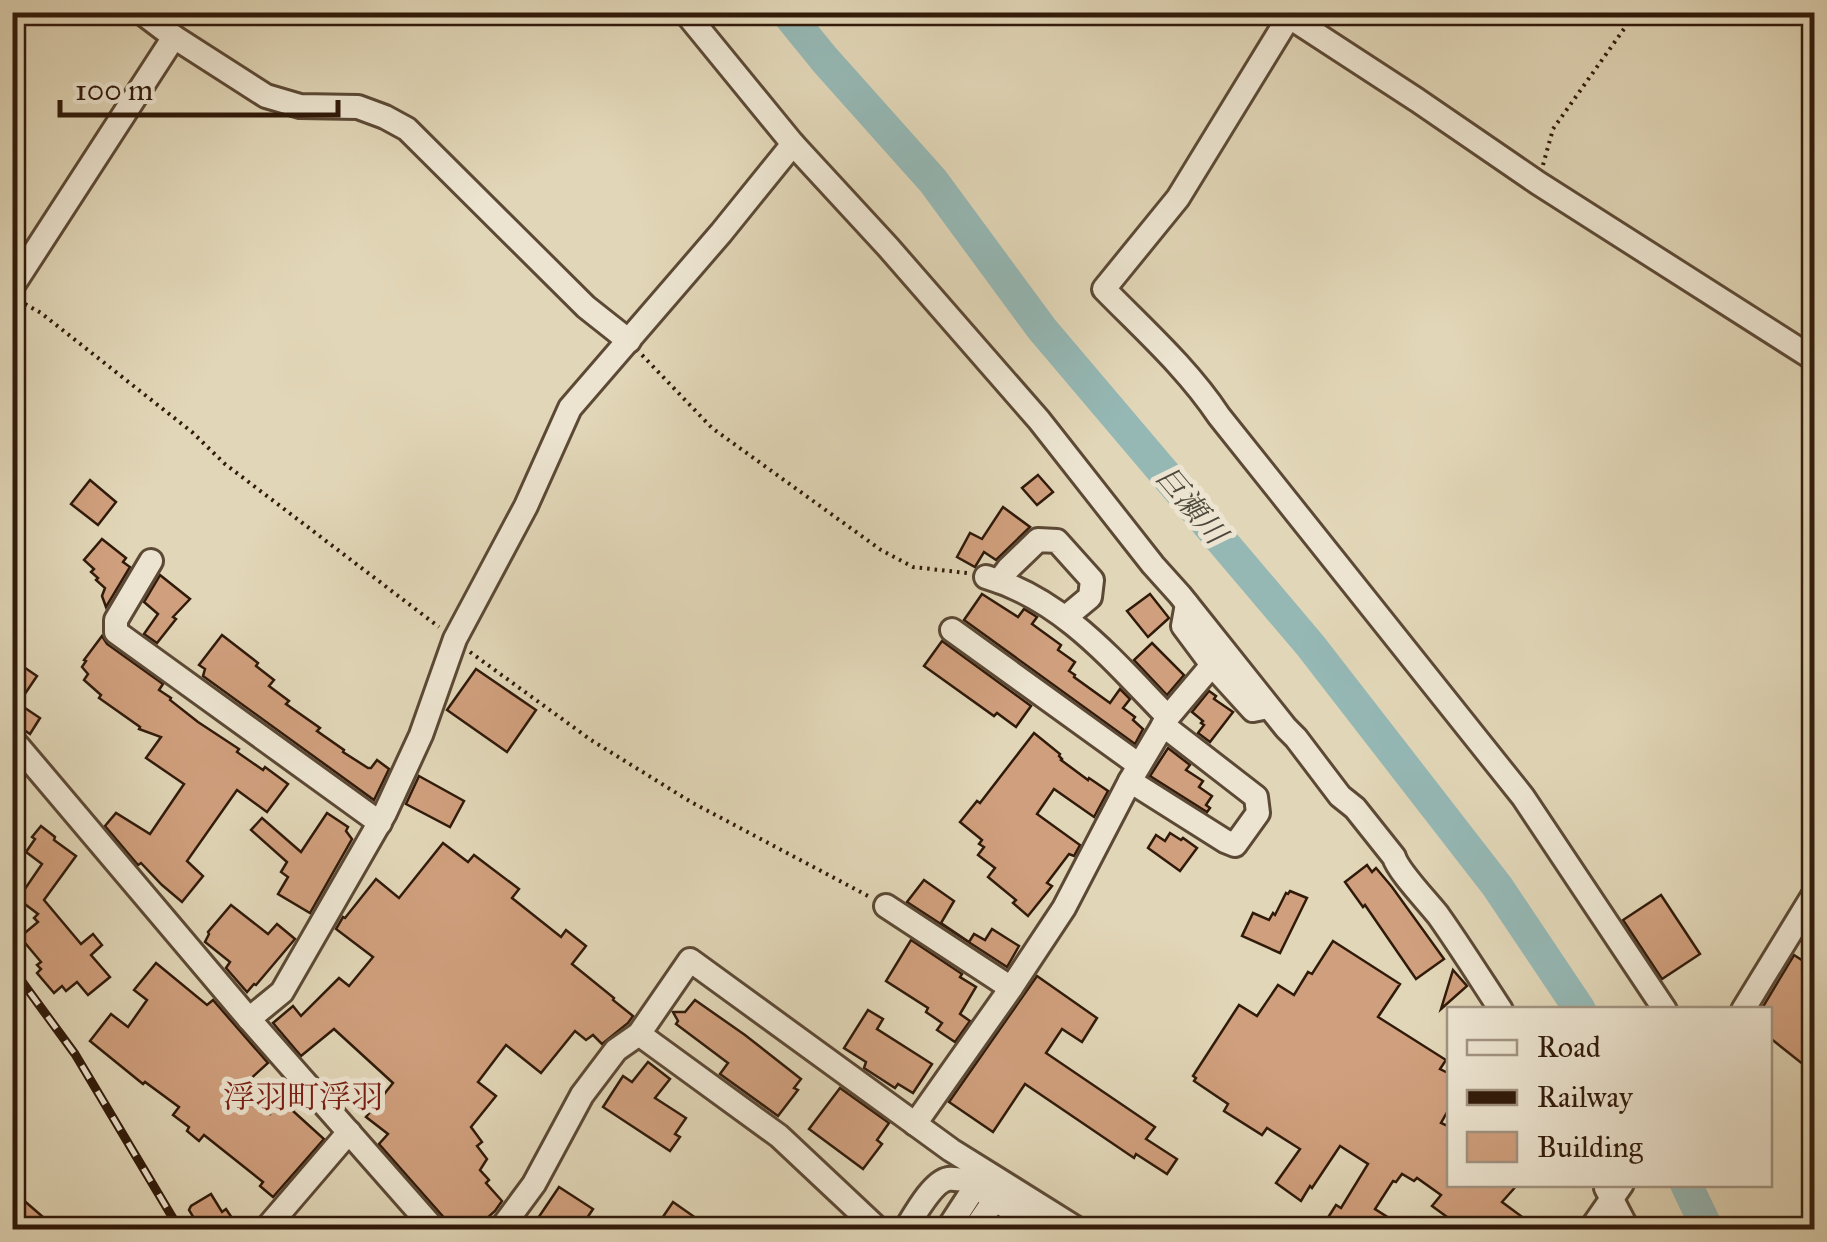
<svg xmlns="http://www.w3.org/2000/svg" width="1827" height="1242" font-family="'IM FELL Great Primer','Noto Serif JP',serif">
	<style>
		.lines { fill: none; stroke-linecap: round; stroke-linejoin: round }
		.river { stroke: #95b8b5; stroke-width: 32 }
		.building { fill: #d09f7d; stroke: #301a0a; stroke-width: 2.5 }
		.minor-casing { stroke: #5c4935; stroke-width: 28 }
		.path { stroke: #301a0a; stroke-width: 4; stroke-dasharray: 2.5 5; stroke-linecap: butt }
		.minor { stroke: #ece4d0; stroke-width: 22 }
		.rail-casing { stroke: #301a0a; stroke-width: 9 }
		.rail { stroke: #ece4d0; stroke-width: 5; stroke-dasharray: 15; stroke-linecap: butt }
		.labels { text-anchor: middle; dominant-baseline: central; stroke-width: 10; stroke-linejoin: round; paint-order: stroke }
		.water-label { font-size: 30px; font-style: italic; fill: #4e493d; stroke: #ece4d0 }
		.quarter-label { font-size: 32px; fill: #7a1f14; stroke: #ece4d0 }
	</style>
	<rect width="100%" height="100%" fill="#e1d6b7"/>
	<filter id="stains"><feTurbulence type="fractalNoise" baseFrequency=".002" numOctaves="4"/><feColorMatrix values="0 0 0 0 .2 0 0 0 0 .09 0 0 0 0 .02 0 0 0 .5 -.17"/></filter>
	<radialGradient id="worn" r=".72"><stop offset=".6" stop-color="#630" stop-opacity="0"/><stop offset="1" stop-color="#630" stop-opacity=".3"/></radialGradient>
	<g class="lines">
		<g class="river">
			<path d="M786 12 825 60 933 181 1042 329 1310 645 1497 886 1580 1010"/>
			<path d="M1686 1184 1708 1230"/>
		</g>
	</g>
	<g class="building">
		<path d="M1038 475 1053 492 1037 505 1022 488Z"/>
		<path d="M90 480 116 502 98 525 71 504Z"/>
		<path d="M1003 507 1030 527 996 560 984 552 975 567 957 557 970 533 982 539Z"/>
		<path d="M102 539 126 558 123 562 130 567 106 607 102 596 105 588 96 580 98 578 91 572 94 569 84 560Z"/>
		<path d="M160 575 190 599 173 617 176 619 157 643 144 634 158 614 144 602Z"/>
		<path d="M982 594 1018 617 1024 609 1037 617 1032 624 1061 645 1058 650 1075 662 1069 671 1075 675 1074 677 1110 703 1120 689 1130 699 1123 708 1135 717 1133 720 1143 729 1135 744 964 620Z"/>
		<path d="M1150 594 1169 618 1148 637 1127 611Z"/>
		<path d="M222 635 258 663 256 666 274 680 269 686 289 701 286 704 320 728 317 731 344 750 343 752 368 768H371L377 760 389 769 374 800 203 676 205 669 199 665Z"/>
		<path d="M102 636 107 644 163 684 159 690 171 698 170 700 198 722 239 749 237 752 263 770 265 767 288 784 267 812 237 790 187 861 203 876 182 902 162 885 141 863 138 865 105 826 116 813 150 834 184 784 146 758 161 737 139 729 140 727 99 698 101 695 84 680 88 674 82 667 86 661 84 660Z"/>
		<path d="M942 641 1031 706 1016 727 997 713 994 716 924 666Z"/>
		<path d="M1152 643 1184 675 1167 695 1134 660Z"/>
		<path d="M12 659 37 676 12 713Z"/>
		<path d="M476 669 536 710 507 752 447 710Z"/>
		<path d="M1209 691 1216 696 1214 699 1233 712 1210 742 1198 733 1204 725 1201 723 1203 721 1192 712Z"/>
		<path d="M22 706 40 718 30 734 12 722Z"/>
		<path d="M1034 733 1060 754 1059 756 1062 759 1061 760 1088 780 1089 778 1108 791 1094 817 1054 789 1037 814 1080 845 1074 856 1069 854 1047 883 1052 886 1028 916 1013 903 1016 900 988 877 995 868 978 855 984 847 979 844 982 840 960 822 977 801 980 803Z"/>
		<path d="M1168 748 1190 765 1186 770 1203 781 1199 787 1212 796 1206 805 1210 808 1207 812 1150 776Z"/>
		<path d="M419 776 464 801 450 827 406 804Z"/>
		<path d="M327 813 348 827 346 831 352 839 310 913 278 894 288 877 281 872 287 862 251 830 262 818 301 852Z"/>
		<path d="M41 826 55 837 54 840 76 856 44 900 81 944 93 934 102 945 91 955 110 977 88 995 77 982 66 991 62 986 54 993 37 973 41 969 37 965 41 962 20 937 38 922 34 918 38 914 18 899 42 864 26 852 35 839 32 837Z"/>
		<path d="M1170 833 1181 840 1183 838 1197 848 1180 871 1148 848 1156 835 1165 841Z"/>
		<path d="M443 843 468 862 474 855 519 889 512 898 561 937 566 930 586 946 572 964 614 998 613 1000 633 1016 628 1023 602 1044 593 1035 586 1040 575 1031 541 1073 506 1045 478 1082 496 1096 471 1127 482 1142 477 1146 487 1159 480 1170 489 1180 486 1183 502 1201 495 1211 474 1230H450L446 1220 379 1144 388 1134 366 1117 393 1083 334 1029 301 1056 273 1023 293 1006 301 1016 339 978 349 986 373 957 336 929 343 917 345 918 376 879 399 898Z"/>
		<path d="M1367 865 1372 872 1376 868 1392 887 1444 959 1416 979 1365 905 1363 907 1345 882Z"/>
		<path d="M924 880 954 901 941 923 969 942 974 934 985 940 992 929 1019 946 1007 967 907 902Z"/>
		<path d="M1290 891 1307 898 1280 953 1242 936 1253 913 1269 920 1273 913 1275 915 1286 893 1288 894Z"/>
		<path d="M1661 895 1700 954 1662 979 1623 920Z"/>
		<path d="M231 905 268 934 277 924 295 939 256 985 254 984 247 992 226 968 230 962 205 942 209 934 208 932Z"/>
		<path d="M911 940 962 974 960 977 976 987 960 1014 970 1021 955 1042 937 1030 942 1023 926 1012 928 1008 886 981Z"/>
		<path d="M1333 941 1400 984 1378 1017 1446 1060 1440 1069 1450 1074V1107L1441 1123 1450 1127V1184H1518L1502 1202 1540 1230H1465L1432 1206 1441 1195 1417 1178 1414 1181 1402 1174 1396 1182 1393 1181 1375 1209 1408 1230H1320L1336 1205 1341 1208 1368 1164 1340 1146 1312 1188 1310 1186 1301 1201 1276 1183 1300 1149 1267 1128 1262 1135 1224 1111 1228 1104 1194 1081 1196 1078 1193 1076 1239 1005 1257 1016 1278 985 1294 995 1308 972 1312 974Z"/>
		<path d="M1794 955 1814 968V1073L1770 1038V1010H1761Z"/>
		<path d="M156 963 207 1005 213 1000 268 1063 247 1082 249 1083 243 1092 270 1114 285 1095 297 1105 293 1111 324 1139 273 1197 260 1186 263 1182 204 1135 199 1141 187 1131 189 1127 173 1115 179 1107 145 1082 143 1084 90 1041 111 1014 128 1027 147 1000 134 990Z"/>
		<path d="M1453 970 1467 986 1441 1009Z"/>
		<path d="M1037 976 1097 1018 1082 1042 1062 1029 1046 1053 1155 1127 1146 1139 1177 1159 1167 1174 1136 1154 1134 1158 1025 1084 993 1132 949 1102Z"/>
		<path d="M695 1000 745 1035 801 1079 794 1088 798 1090 778 1116 720 1074 728 1063 676 1024 678 1021 673 1012H685Z"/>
		<path d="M868 1010 883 1019 877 1029 932 1064 913 1093 898 1084 895 1088 864 1068 866 1062 844 1048Z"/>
		<path d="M648 1062 670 1079 655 1098 686 1118 675 1134 680 1137 670 1151 603 1107 623 1076 632 1082Z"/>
		<path d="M840 1088 889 1123 877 1140 882 1144 863 1169 809 1129Z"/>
		<path d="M559 1187 593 1209 579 1230H530Z"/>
		<path d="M211 1194 222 1212 226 1209 236 1224 227 1230H201L189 1210 191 1206Z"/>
		<path d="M21 1198 58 1230H12V1208Z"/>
		<path d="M673 1202 713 1230H654Z"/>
	</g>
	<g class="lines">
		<defs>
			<g id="minor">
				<path d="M685 12 793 144 888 247 1039 420 1153 565 1180 595 1286 728 1296 738 1340 796 1355 808 1394 857C1398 871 1427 901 1438 915 1460 946 1480 978 1501 1010"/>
				<path d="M1282 12 1417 100 1538 183 1814 359"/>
				<path d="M1292 12 1178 198 1104 289C1144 330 1187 368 1219 416L1523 797 1665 1010"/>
				<path d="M174 37 266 96 300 106 358 107 385 117 407 129 586 307 629 341"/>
				<path d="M12 287 174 37 141 12"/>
				<path d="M151 561 116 620V632L380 823"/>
				<path d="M986 577C1064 600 1113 661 1168 717"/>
				<path d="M999 581 1008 569 1038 540 1057 541 1092 580 1090 597 1066 617"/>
				<path d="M952 630 1139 765"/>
				<path d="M1212 665 1253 710 1263 708"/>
				<path d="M12 739 249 1019 435 1230"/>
				<path d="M1130 781 1225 841 1235 845 1258 813 1256 797 1163 725"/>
				<path d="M886 906 1011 988"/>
				<path d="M1743 1010 1814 894"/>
				<path d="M249 1019 282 992 385 813 421 735 455 639 526 506 570 408 721 233 793 144"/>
				<path d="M639 1034 779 1136 879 1230"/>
				<path d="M915 1124 1011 988 1064 908 1130 781 1168 717 1212 665 1183 626 1187 604"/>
				<path d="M1606 1188 1628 1230"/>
				<path d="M265 1230 349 1132"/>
				<path d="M500 1230 534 1184 582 1095 616 1050 639 1034 690 960 951 1150 1079 1230"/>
				<path d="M905 1230C914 1216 932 1182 948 1179 951 1178 961 1180 965 1180L1042 1230"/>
				<path d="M947 1230 975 1187"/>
				<path d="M974 1230 995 1199"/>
				<path d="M1590 1230 1622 1184"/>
			</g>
		</defs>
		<use href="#minor" class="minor-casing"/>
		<g class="path">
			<path d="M1543 165 1553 129 1636 12"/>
			<path d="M25 304 41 313 192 432 225 464 439 627"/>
			<path d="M1804 330 1814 313"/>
			<path d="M642 355 712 428 881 550 913 567 967 573"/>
			<path d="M470 652 591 740 691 802 870 897"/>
		</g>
		<use href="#minor" class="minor"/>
		<defs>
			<path id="rail" d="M12 968 75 1054 180 1230"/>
		</defs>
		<use href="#rail" class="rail-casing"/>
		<use href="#rail" class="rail"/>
	</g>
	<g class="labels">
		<g class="water-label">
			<text transform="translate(1191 505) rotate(50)">巨瀬川</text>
		</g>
		<g class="quarter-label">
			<text x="303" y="1097">浮羽町浮羽</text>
		</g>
	</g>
	<rect width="1827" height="1242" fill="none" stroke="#e1d6b7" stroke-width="50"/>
	<rect x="15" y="15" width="1797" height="1212" fill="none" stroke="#301a0a" stroke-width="5"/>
	<rect x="25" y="25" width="1777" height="1192" fill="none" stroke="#301a0a" stroke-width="2.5"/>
	<rect x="1447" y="1007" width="325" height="180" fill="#ece4d0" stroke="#a19381" stroke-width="2.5"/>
	<rect x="1467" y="1040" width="50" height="15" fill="#ece4d0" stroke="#a19381" stroke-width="2.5"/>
	<text x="1537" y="1057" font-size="30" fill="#301a0a">Road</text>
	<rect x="1467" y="1090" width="50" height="15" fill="#301a0a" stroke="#a19381" stroke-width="2.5"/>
	<text x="1537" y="1107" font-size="30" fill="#301a0a">Railway</text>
	<rect x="1467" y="1132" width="50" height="30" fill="#d09f7d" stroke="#a19381" stroke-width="2.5"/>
	<text x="1537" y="1157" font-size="30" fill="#301a0a">Building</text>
	<path d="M60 100v15h278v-15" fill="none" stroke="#301a0a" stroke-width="5"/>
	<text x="75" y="100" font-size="30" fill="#301a0a" stroke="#ece4d0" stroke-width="8" paint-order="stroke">100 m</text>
	<rect width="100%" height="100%" filter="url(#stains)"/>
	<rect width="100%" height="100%" fill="url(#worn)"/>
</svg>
